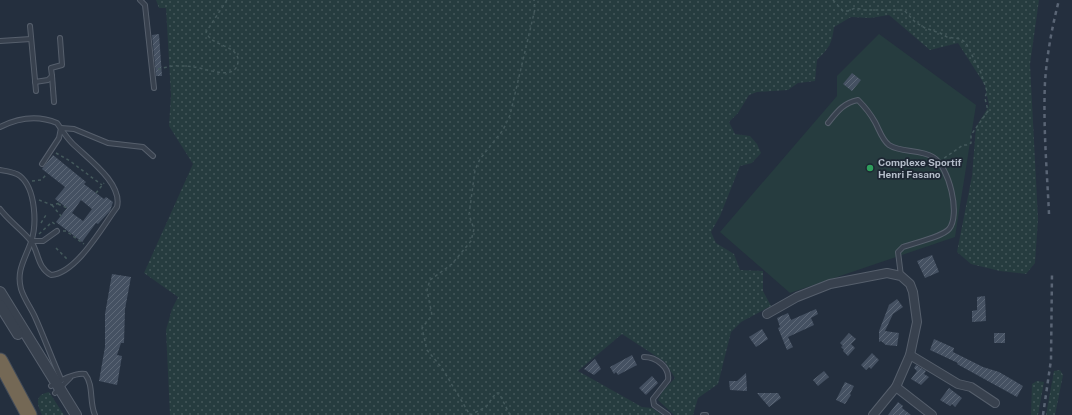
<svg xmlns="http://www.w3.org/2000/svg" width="1072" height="415" font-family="'Public Sans',sans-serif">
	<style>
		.grass { fill: url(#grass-dots) }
		.pitch { fill: #263c3f }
		.building { fill: url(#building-hatch); fill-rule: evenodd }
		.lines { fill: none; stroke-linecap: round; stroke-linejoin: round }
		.service-casing { stroke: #565f6c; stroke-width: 6 }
		.minor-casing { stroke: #565f6c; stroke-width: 10 }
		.tertiary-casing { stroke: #565f6c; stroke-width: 12 }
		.motorway-casing { stroke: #434c59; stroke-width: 17 }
		.path { stroke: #44595c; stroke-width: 1.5; stroke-dasharray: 3 3; stroke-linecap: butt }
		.service { stroke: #38414e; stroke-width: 4 }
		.minor { stroke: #38414e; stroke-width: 8 }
		.tertiary { stroke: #38414e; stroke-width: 10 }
		.motorway { stroke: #746855; stroke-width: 15 }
		.rail { stroke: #5a6575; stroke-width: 2.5; stroke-dasharray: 4 4; stroke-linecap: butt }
		.leisure-dot { fill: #2e9e5b; stroke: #1d2633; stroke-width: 1.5 }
		.labels { text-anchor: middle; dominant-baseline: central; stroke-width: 3.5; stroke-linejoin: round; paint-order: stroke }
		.poi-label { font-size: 10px; font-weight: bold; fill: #b4bcc9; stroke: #1d2633; text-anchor: start }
	</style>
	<defs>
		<pattern id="grass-dots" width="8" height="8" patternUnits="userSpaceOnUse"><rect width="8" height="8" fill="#263c3f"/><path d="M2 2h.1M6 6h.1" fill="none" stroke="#435659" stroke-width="1.8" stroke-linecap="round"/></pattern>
		<pattern id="building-hatch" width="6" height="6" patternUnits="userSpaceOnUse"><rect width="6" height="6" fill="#455162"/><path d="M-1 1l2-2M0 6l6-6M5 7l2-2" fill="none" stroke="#5d6877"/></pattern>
	</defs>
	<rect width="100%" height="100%" fill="#242f3e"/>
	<g class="grass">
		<path d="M156 0H1039L1030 64 1038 219 1035 263 1026 274 1000 271 971 264 957 252 972 176 976 127 989 106 985 85 958 43 930 50 889 15 870 18 851 17 834 27C832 44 829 48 817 60L815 81 798 83 788 90 757 92 749 95 738 113 729 122 735 134 750 136 757 144 761 153 752 163 740 166 720 216 711 232 716 243 734 254 740 270 763 271V291L771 306 741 322 731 332 718 384 698 398 693 415H674L658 400 662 392 675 378 665 362 622 334 578 371 642 407 652 408 662 415H170L166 330 172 309 178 297 144 273 193 164 169 126 171 95 166 8H159Z"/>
		<path d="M1060 370 1063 375 1055 415H1046L1054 371Z"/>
		<path d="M1037 381 1044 382 1038 415H1031L1032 384Z"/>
		<path d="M49 392 64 415H42C37 404 34 395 49 392Z"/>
	</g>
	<path class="pitch" d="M879 34 976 105 955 237 790 293 720 232 837 96V76Z"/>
	<g class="building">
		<path d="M159 34 162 76H156L152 35Z"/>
		<path d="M852 73 861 80 852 91 843 84Z"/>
		<path d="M53 155 86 182 84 184 104 199 106 197 113 202 110 211 98 224 96 223 82 242 56 222 67 208 55 199 65 187 42 169ZM81 200 92 209 83 221 72 213Z"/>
		<path d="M932 255 939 272 925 278 917 261Z"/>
		<path d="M112 274 131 277 125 309 124 343H121L117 355 122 356 117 385 99 381 105 347V314Z"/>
		<path d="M985 296 986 321 972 322V311L977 310V297Z"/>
		<path d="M897 299 903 307 893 314 885 331 899 333 897 346 886 345 881 341 879 342V331L889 305Z"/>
		<path d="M816 309 818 314 811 318 814 325 788 337 793 347 787 350 778 328 780 327 777 318 788 313 791 320Z"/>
		<path d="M762 329 768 339 756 347 749 337Z"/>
		<path d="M849 333 856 339 851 344 855 348 848 356 843 351 844 350 841 347 843 346 840 343Z"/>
		<rect x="994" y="333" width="11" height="10"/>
		<path d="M934 339 954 348 953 352 983 367 999 372 1023 386 1017 397 957 364 958 363 930 350Z"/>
		<path d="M872 353 879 360 871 369 869 367 866 370 861 365Z"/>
		<path d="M632 355 637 365 618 375 616 372 614 374 610 367Z"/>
		<path d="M595 359 601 369 594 375 584 369Z"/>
		<path d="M916 365 926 371 924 374 929 377 921 385 911 379 917 371 914 368Z"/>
		<path d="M824 371 829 377 818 386 813 380Z"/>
		<path d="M746 373 747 391 730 390 729 381H737Z"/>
		<path d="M652 376 658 383 646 395 639 388Z"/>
		<path d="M845 382 854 386 850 394 851 395 845 404 836 400Z"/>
		<path d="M949 388 962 398 955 407 952 404 950 406 940 400Z"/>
		<path d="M757 393H778L781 398 769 407Z"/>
		<path d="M898 402 903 406 902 408 911 415H888Z"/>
	</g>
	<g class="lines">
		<defs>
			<g id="service">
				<path d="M140 0 145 5 154 88"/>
				<path d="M30 26 36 91"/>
				<path d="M0 41 31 39"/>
				<path d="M52 76 54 102"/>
				<path d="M35 82 48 80 52 76 51 68 62 65 60 38"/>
				<path d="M828 123C837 112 843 103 858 100 865 107 870 113 875 122 879 129 882 140 889 145 901 153 920 149 933 157 949 166 961 215 949 229 942 237 914 243 903 247L898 252 901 276"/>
				<path d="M0 127C18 118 38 115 57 123 62 130 66 137 72 143 87 158 123 183 117 207 102 227 77 273 51 275 37 267 39 253 31 241 22 230 9 221 0 209"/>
				<path d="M42 164 59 138 61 128 74 129 108 143 143 147 153 156"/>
				<path d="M0 170C6 171 15 172 20 176 36 189 37 225 31 242 25 259 16 271 21 289 24 299 31 308 35 317 44 337 52 359 61 379"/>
				<path d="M31 241H43L57 231"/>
				<path d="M644 357C656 357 670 367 668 380L653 399 654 405 668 415"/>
				<path d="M51 386C59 381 76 372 85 374 94 385 89 402 95 415"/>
				<path d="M55 393 70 378"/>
				<path d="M703 415H706"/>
			</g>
			<g id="minor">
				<path d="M767 314 797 297 830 284 887 273 901 276 910 284 913 292 917 322 910 355 896 387 932 415"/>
				<path d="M910 355 958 384 971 387 995 403"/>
				<path d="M873 415 896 387"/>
			</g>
			<g id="tertiary">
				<path d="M0 292 76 415"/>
				<path d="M0 305 18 334"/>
			</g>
			<path id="motorway" d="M0 361 29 415"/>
		</defs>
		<use href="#service" class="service-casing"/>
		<use href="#minor" class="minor-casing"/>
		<use href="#tertiary" class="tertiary-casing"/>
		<use href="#motorway" class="motorway-casing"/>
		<g class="path">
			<path d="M833 0 843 11H848L855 8 865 10H904L915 22 925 28 940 33 947 37 961 39 966 43 981 73 987 91 985 98 988 111 971 135V143L967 145H963L943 159"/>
			<path d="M158 69C165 68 172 65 179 66 184 66 189 66 194 67 205 68 236 82 238 62 239 58 236 53 233 51 225 44 211 44 206 32L227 0"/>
			<path d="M56 153 70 161 102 185"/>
			<path d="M32 181 41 180 47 174"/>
			<path d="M96 193 104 183"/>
			<path d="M39 200 52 205 60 203"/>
			<path d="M58 204 67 208"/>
			<path d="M52 205 61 216"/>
			<path d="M41 223 46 215"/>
			<path d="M63 231H66L84 244"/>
			<path d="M39 234 52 222 56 225"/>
			<path d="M56 248 68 260"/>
			<path d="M510 415 499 393H496L486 407 470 415 442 368 427 350 422 328 432 315 427 290 430 280 452 264 471 241 474 229 469 215 475 170 480 159 503 130 510 115 535 9 534 0"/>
		</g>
		<use href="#service" class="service"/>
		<use href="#minor" class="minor"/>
		<use href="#tertiary" class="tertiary"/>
		<use href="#motorway" class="motorway"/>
		<g class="rail">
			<path d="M1049 214C1047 171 1043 126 1045 82 1047 54 1052 27 1059 0"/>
			<path d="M1043 415 1051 360 1052 273"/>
		</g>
	</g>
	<circle class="leisure-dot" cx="870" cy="168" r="4"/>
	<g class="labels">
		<g class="poi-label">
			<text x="878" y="162">Complexe Sportif<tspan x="878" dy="12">Henri Fasano</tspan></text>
		</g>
	</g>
</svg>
